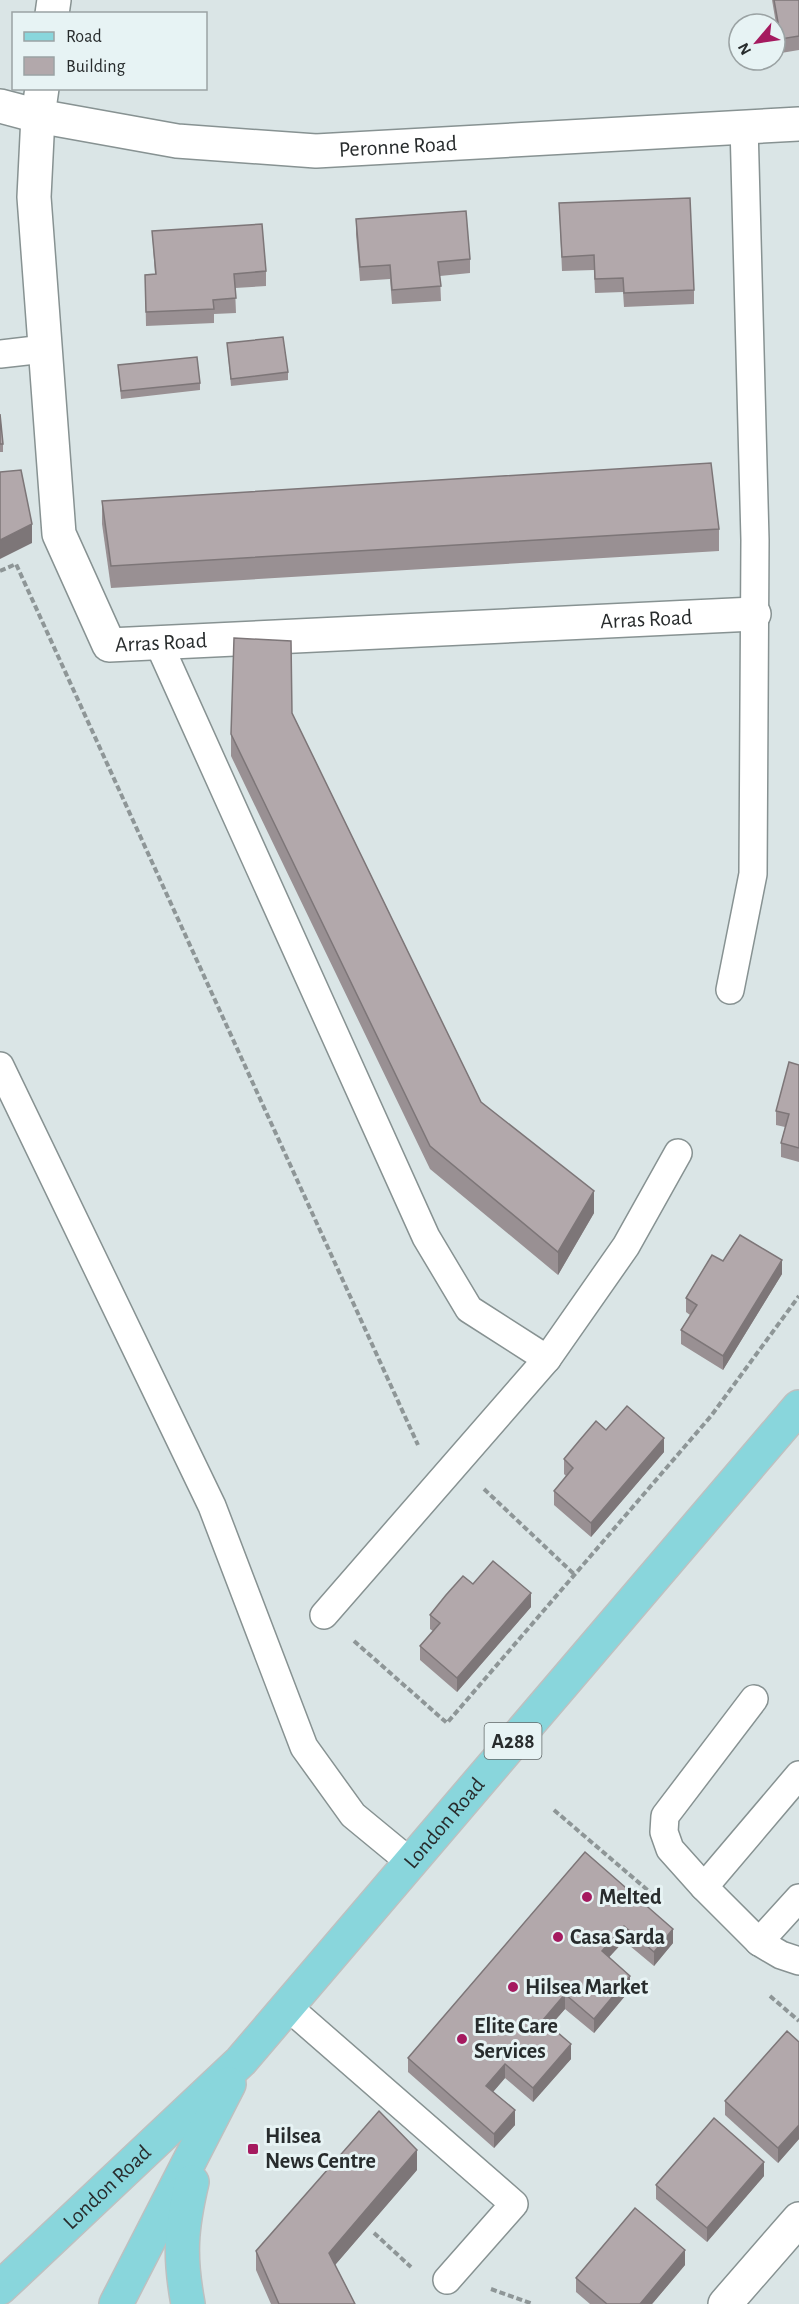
<svg xmlns="http://www.w3.org/2000/svg" width="799" height="2304" font-family="'Alegreya Sans',sans-serif">
	<style>
		.lines { fill: none; stroke-linecap: round; stroke-linejoin: round }
		.lane-casing { stroke: #879292; stroke-width: 30 }
		.street-casing { stroke: #879292; stroke-width: 36 }
		.primary-casing { stroke: #bec0c0; stroke-width: 36 }
		.path { stroke: #8e9697; stroke-width: 4; stroke-dasharray: 6 3; stroke-linecap: butt }
		.lane { stroke: #fff; stroke-width: 27 }
		.street { stroke: #fff; stroke-width: 33 }
		.primary { stroke: #89d6dc; stroke-width: 33 }
		.wall { fill: #999093 }
		.shaded-wall { fill: #7d7678 }
		.building { fill: #b2a8ab; stroke: #7d7678; stroke-width: 1.5 }
		.poi-dot { fill: #a51a5f; stroke: #e7f3f4; stroke-width: 2 }
		.labels { text-anchor: middle; dominant-baseline: central; stroke-width: 6; stroke-linejoin: round; paint-order: stroke }
		.shield { fill: #e7f3f4; stroke: #616869; stroke-width: 1.5 }
		.shield-label { font-size: 21px; font-weight: bold; fill: #282c2d }
		.street-label { font-size: 22px; fill: #282c2d; stroke: #e7f3f4 }
		.poi-label { font-size: 22px; font-weight: bold; fill: #282c2d; stroke: #e7f3f4; text-anchor: start }
	</style>
	<rect width="100%" height="100%" fill="#dae5e6"/>
	<g class="lines">
		<defs>
			<g id="lane">
				<path d="M0 354 44 349"/>
				<path d="M158 642 426 1237 469 1309 547 1359 626 1246 678 1153"/>
				<path d="M730 990 753 874 755 540 744 125"/>
				<path d="M0 1066 212 1506 304 1747 353 1815 410 1862"/>
				<path d="M324 1615 547 1359"/>
				<path d="M754 1699 665 1816 664 1832 670 1849 704 1887 759 1942 781 1955 799 1961"/>
				<path d="M704 1887 799 1775"/>
				<path d="M759 1942 799 1898"/>
				<path d="M287 2006 514 2204 447 2280"/>
			</g>
			<g id="street">
				<path d="M52 14 54 0"/>
				<path id="s1" d="M42 88 38 116 34 197 59 534 109 645 754 614"/>
				<path id="s2" d="M0 106 38 116 177 141 316 151 799 124"/>
				<path d="M725 2304 799 2219"/>
			</g>
			<g id="primary">
				<path id="s3" d="M0 2288 241 2061 799 1407"/>
				<path d="M116 2304 229 2084"/>
				<path d="M188 2304C179 2256 181 2229 192 2182"/>
			</g>
		</defs>
		<use href="#lane" class="lane-casing"/>
		<use href="#street" class="street-casing"/>
		<use href="#primary" class="primary-casing"/>
		<g class="path">
			<path d="M0 571 16 564 418 1445"/>
			<path d="M484 1489 575 1575"/>
			<path d="M354 1641 447 1723 711 1416 799 1296"/>
			<path d="M554 1810 658 1899"/>
			<path d="M770 1996 799 2021"/>
			<path d="M374 2233 411 2267"/>
			<path d="M491 2289 533 2304"/>
		</g>
		<use href="#lane" class="lane"/>
		<use href="#street" class="street"/>
		<use href="#primary" class="primary"/>
	</g>
	<g class="wall">
		<path d="M772 0H799V50L781 53Z"/>
		<path d="M559 203 694 290V304L624 307 623 292 595 293 594 270 562 271Z"/>
		<path d="M356 219 470 259V273L440 276 441 301 392 304 390 279 360 281 356 234Z"/>
		<path d="M152 231 266 271V286L235 288 236 313 214 314V323L146 326 145 275 155 274Z"/>
		<path d="M227 343 288 372V380L231 386Z"/>
		<path d="M118 365 200 383V390L121 399Z"/>
		<path d="M0 414 3 444V452H0Z"/>
		<path d="M102 501 719 529V551L111 588 102 524Z"/>
		<path d="M292 713 481 1102 594 1213 558 1275 430 1169 231 756V734Z"/>
		<path d="M799 1065V1162L781 1157V1143L785 1127 776 1125V1111Z"/>
		<path d="M723 1261 782 1274 723 1370 681 1344V1330L690 1315 686 1312V1298Z"/>
		<path d="M606 1430 664 1452 591 1537 554 1505V1491L566 1476 564 1474V1459Z"/>
		<path d="M473 1584 531 1607 457 1692 420 1660V1646L433 1631 430 1629V1615Z"/>
		<path d="M585 1852 673 1943 654 1966 624 1941 609 1957 630 1990 594 2033 565 2009 550 2026 571 2059 533 2102 505 2078 493 2092 515 2125 494 2148 408 2072V2058Z"/>
		<path d="M799 2042V2139L778 2163 725 2115V2101Z"/>
		<path d="M417 2170 335 2265 355 2304H271L256 2270V2251Z"/>
		<path d="M764 2176 707 2242 656 2199V2185Z"/>
		<path d="M685 2265 652 2304H590L576 2292V2278Z"/>
	</g>
	<g class="shaded-wall">
		<path d="M32 524V543L0 559V540Z"/>
		<path d="M594 1191V1213L558 1275V1252Z"/>
		<path d="M782 1260V1274L723 1370V1356Z"/>
		<path d="M664 1438V1452L591 1537V1523Z"/>
		<path d="M531 1593V1607L457 1692V1678Z"/>
		<path d="M624 1926V1941L602 1965V1951Z"/>
		<path d="M673 1929V1943L654 1966V1952Z"/>
		<path d="M630 1976V1990L594 2033V2019Z"/>
		<path d="M565 1994V2009L543 2034V2020Z"/>
		<path d="M571 2044V2059L533 2102V2088Z"/>
		<path d="M505 2064V2078L486 2100V2086Z"/>
		<path d="M515 2110V2125L494 2148V2134Z"/>
		<path d="M799 2125V2139L778 2163V2148Z"/>
		<path d="M417 2150V2170L329 2272V2253Z"/>
		<path d="M764 2162V2176L707 2242V2228Z"/>
		<path d="M685 2250V2265L652 2304H640Z"/>
	</g>
	<g class="building">
		<path d="M774 0H799V36L781 39Z"/>
		<path d="M690 198 694 290 624 293 623 278 595 279 594 255 562 257 559 203Z"/>
		<path d="M466 211 470 259 438 262 441 286 392 290 390 265 360 267 356 219Z"/>
		<path d="M262 224 266 271 234 274 236 298 213 300 214 309 146 312 145 275 156 274 152 231Z"/>
		<path d="M283 337 288 372 231 379 227 343Z"/>
		<path d="M197 357 200 383 121 391 118 365Z"/>
		<path d="M0 414 3 444H0Z"/>
		<path d="M711 463 719 529 111 566 102 501Z"/>
		<path d="M21 470 32 524 0 540V472Z"/>
		<path d="M234 638 291 641 292 713 481 1102 594 1191 558 1252 430 1146 231 734Z"/>
		<path d="M789 1062 799 1065V1148L781 1143 789 1114 776 1111Z"/>
		<path d="M740 1235 782 1260 723 1356 681 1330 697 1305 686 1298 712 1255 723 1261Z"/>
		<path d="M627 1406 664 1438 591 1523 554 1491 573 1468 564 1459 579 1441 596 1421 606 1430Z"/>
		<path d="M493 1561 531 1593 457 1678 420 1646 440 1623 430 1615 446 1595 463 1576 473 1584Z"/>
		<path d="M585 1852 673 1929 654 1952 624 1926 614 1937 602 1951 630 1976 594 2019 565 1994 543 2020 571 2044 533 2088 505 2064 486 2086 515 2110 494 2134 408 2058Z"/>
		<path d="M787 2031 799 2042V2125L778 2148 725 2101Z"/>
		<path d="M379 2111 417 2150 329 2253 355 2304H279L256 2251Z"/>
		<path d="M714 2118 764 2162 707 2228 656 2185Z"/>
		<path d="M635 2208 685 2250 640 2304H607L576 2278Z"/>
	</g>
	<g class="poi-dot">
		<circle cx="587" cy="1897" r="6"/>
		<circle cx="558" cy="1937" r="6"/>
		<circle cx="513" cy="1987" r="6"/>
		<circle cx="462" cy="2039" r="6"/>
		<rect x="247" y="2143" width="12" height="12" rx="3"/>
	</g>
	<g class="labels">
		<rect class="shield" x="484.5" y="1723" width="57" height="36" rx="4.5"/>
		<g class="shield-label">
			<text x="513" y="1741">A288</text>
		</g>
		<g class="street-label">
			<text stroke="none"><textPath href="#s2" startOffset="402">Peronne Road</textPath></text>
			<text stroke="none"><textPath href="#s1" startOffset="1107">Arras Road</textPath></text>
			<text stroke="none"><textPath href="#s1" startOffset="621">Arras Road</textPath></text>
			<text stroke="none"><textPath href="#s3" startOffset="644">London Road</textPath></text>
			<text stroke="none"><textPath href="#s3" startOffset="147">London Road</textPath></text>
		</g>
		<g class="poi-label">
			<text x="599" y="1897">Melted</text>
			<text x="570" y="1937">Casa Sarda</text>
			<text x="525" y="1987">Hilsea Market</text>
			<text x="474" y="2026">Elite Care<tspan x="474" dy="25">Services</tspan></text>
			<text x="265" y="2136">Hilsea<tspan x="265" dy="25">News Centre</tspan></text>
		</g>
	</g>
	<rect x="12" y="12" width="195" height="78" fill="#e7f3f4" stroke="#9ba3a4" stroke-width="1.5"/>
	<rect x="24" y="32" width="30" height="9" fill="#89d6dc" stroke="#9ba3a4" stroke-width="1.5"/>
	<text x="66" y="42" font-size="18" fill="#282c2d">Road</text>
	<rect x="24" y="57" width="30" height="18" fill="#b2a8ab" stroke="#9ba3a4" stroke-width="1.5"/>
	<text x="66" y="72" font-size="18" fill="#282c2d">Building</text>
	<g transform="translate(757 42) rotate(241)"><circle r="28" fill="#e7f3f4" stroke="#9ba3a4" stroke-width="1.5"/>
	<path d="M0-4.5L10 22L0 15L-10 22Z" fill="#a51a5f"/>
	<text y="-9" font-size="16" font-weight="bold" text-anchor="middle" fill="#282c2d">N</text>
	</g>
</svg>
